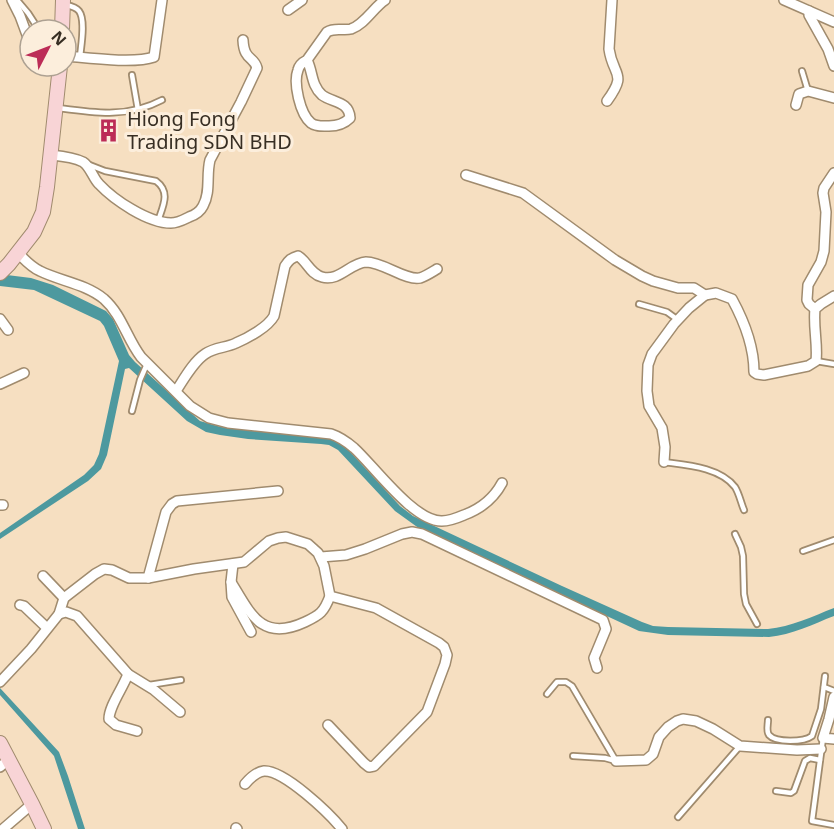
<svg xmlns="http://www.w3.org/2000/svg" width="834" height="829" font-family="'Noto Sans',sans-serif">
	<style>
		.water { fill: #4d999f }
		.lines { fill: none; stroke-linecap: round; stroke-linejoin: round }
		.service-casing { stroke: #a08b6e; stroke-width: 8 }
		.minor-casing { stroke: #a08b6e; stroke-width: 12 }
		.secondary-casing { stroke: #a08b6e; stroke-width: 16 }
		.service { stroke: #fff; stroke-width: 4.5 }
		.minor { stroke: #fff; stroke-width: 9 }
		.secondary { stroke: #f8d4d6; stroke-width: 14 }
		.labels { text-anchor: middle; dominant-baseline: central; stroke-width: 6; stroke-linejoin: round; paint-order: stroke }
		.poi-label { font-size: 20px; fill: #372e23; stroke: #fceedc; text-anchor: start }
	</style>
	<rect width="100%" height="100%" fill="#f6dfc1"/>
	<g class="water">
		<path d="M0 271 7 275 31 278 53 285 106 311 113 319 129 355 135 362 200 421 221 427 321 437 336 440 343 444 400 506 413 516 562 586 642 622 653 626 668 627 768 629C791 627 813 616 834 608V616C813 624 792 635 769 637L668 635 639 631 420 529 395 511 338 450 329 445 321 444 248 439 220 435 206 432 187 421 129 368 125 369 107 455 101 469 88 481 0 539V533L84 475 94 465 99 454 119 361 104 326 100 321 34 290 0 286Z"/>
		<path d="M0 688 59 752 68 776 85 829H78L54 756 0 695Z"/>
	</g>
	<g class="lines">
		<defs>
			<g id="service">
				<path d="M17 0 28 13 39 30"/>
				<path d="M66 5C71 6 76 7 79 11 86 20 81 46 80 57"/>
				<path d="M802 71 808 91"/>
				<path d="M132 75 138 110"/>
				<path d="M59 108C96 113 128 118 162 100"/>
				<path d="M87 164 105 171 156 181C171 192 163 206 158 221"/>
				<path d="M639 304 667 312 678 320"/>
				<path d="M816 361 834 364"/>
				<path d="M132 411 140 380 147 364"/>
				<path d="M664 462C686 465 720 467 735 487 739 493 741 503 744 510"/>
				<path d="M735 534 741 547 743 556 744 594 746 604 757 624"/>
				<path d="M803 551 834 540"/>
				<path d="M149 685 181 680"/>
				<path d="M824 687 834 691"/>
				<path d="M547 694 557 682H566L572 686 616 761 605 758 573 756"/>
				<path d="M768 720C768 725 766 731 769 735 776 743 804 742 812 736L821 709 825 676"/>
				<path d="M823 738 812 821 834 825"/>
				<path d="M776 791 791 793 794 791 805 761 810 758 820 760"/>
				<path d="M678 817 740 746"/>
			</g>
			<g id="minor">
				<path d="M12 0 20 16 30 43"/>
				<path d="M784 0 834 22"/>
				<path d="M288 10 302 0"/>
				<path d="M809 11V15L828 49 834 66"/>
				<path d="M66 56C89 58 134 64 154 57L162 0"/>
				<path d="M307 60C313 72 311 85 322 95 333 103 349 101 350 118 344 124 338 126 329 126 323 126 316 127 311 123 300 114 293 83 298 70 299 65 303 62 307 60L327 32C335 27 343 31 351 29 365 24 373 8 385 0"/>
				<path d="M607 101C628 72 613 77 609 49L612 0"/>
				<path d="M796 105 799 94 808 91 834 98"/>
				<path d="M51 155C61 156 73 157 83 162 90 166 93 178 99 184 114 200 148 223 171 223 178 223 183 220 189 217 195 215 200 212 203 206 211 192 206 175 210 160L241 102 257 68C254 56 244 61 243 40"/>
				<path d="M466 175 523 193 615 260 642 276 653 281 678 288H694L705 295 716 293 732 299C744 321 754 347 754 372L757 374 764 375 808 366 816 361C818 344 813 327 815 309L821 304 834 296"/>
				<path d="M18 253C25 260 31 267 40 271 60 281 86 284 104 299 122 315 127 339 141 357L190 406 209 418 228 423 331 434C340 437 347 442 354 448 374 466 414 522 442 521 449 521 457 518 464 515 480 509 494 498 502 483"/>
				<path d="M815 309 809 304 807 300 808 285 821 262 824 251 826 212 823 193 824 188 834 173"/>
				<path d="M0 319 8 330"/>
				<path d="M0 384 24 373"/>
				<path d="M176 391C184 379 193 362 205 354 215 347 226 348 236 343 248 338 268 327 274 316L285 266C289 260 291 258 298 256 307 261 310 274 322 277 339 282 350 263 366 262 383 262 406 281 420 278 426 276 432 272 437 269"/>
				<path d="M664 462 665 447 662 428 649 406 647 391 648 365 652 354 674 324 689 308 705 295"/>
				<path d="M0 505H3"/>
				<path d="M321 557 346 555 365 549 402 534 412 532 422 534 603 620 606 629 594 658 597 668"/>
				<path d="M233 564 231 582 232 597 251 632"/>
				<path d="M43 576 64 598"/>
				<path d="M148 578 166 512 172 504 177 501 278 491"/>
				<path d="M231 582C251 615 262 642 305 622 320 615 324 612 330 596"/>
				<path d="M20 605 24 606 47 628"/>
				<path d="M59 614 66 612 77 616 128 674 154 690 180 712"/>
				<path d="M128 674C123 688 109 706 109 719L116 725 137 731"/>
				<path d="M0 682 31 649 59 614 64 598 95 574 104 569 112 570 129 578H148L194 569 244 562 269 541 278 538 286 537 308 544 318 553 324 566 330 596 376 608 439 643 444 647 447 655 445 664 427 712 374 766 369 767 364 763 328 725"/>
				<path d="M834 697 829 719 823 738 834 739"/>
				<path d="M616 761 646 760 653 754 659 737 668 727 677 721 683 719 696 721 713 729 740 746 797 750 821 749"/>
				<path d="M0 767 9 759"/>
				<path d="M245 784C250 778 256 772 264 771 284 770 329 813 342 829"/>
				<path d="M236 828 237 829"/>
				<path d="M3 829 32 804"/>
			</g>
			<g id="secondary">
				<path d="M62 30 63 0"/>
				<path d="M0 273 9 264 34 232 43 212 47 187 60 66"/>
				<path d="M0 743 32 804 44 829"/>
			</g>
		</defs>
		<use href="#service" class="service-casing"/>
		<use href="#minor" class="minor-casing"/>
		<use href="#secondary" class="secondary-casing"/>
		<use href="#service" class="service"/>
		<use href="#minor" class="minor"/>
		<use href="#secondary" class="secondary"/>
	</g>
	<defs>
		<symbol id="building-bare" viewBox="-9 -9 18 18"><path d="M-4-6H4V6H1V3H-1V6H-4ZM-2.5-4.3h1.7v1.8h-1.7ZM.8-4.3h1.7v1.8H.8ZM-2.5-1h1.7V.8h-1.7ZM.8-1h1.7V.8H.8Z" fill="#bc2c57" stroke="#fceedc" stroke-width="2.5" paint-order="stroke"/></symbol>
	</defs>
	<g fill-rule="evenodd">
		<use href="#building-bare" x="92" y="114" width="33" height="33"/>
	</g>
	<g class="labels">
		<g class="poi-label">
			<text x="127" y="118">Hiong Fong<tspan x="127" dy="23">Trading SDN BHD</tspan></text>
		</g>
	</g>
	<g transform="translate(48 48) rotate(48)"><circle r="28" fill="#fceedc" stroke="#ada192" stroke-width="1.5"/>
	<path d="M0-4.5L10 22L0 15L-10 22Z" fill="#bc2c57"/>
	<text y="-9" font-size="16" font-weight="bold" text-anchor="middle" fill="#372e23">N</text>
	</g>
</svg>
